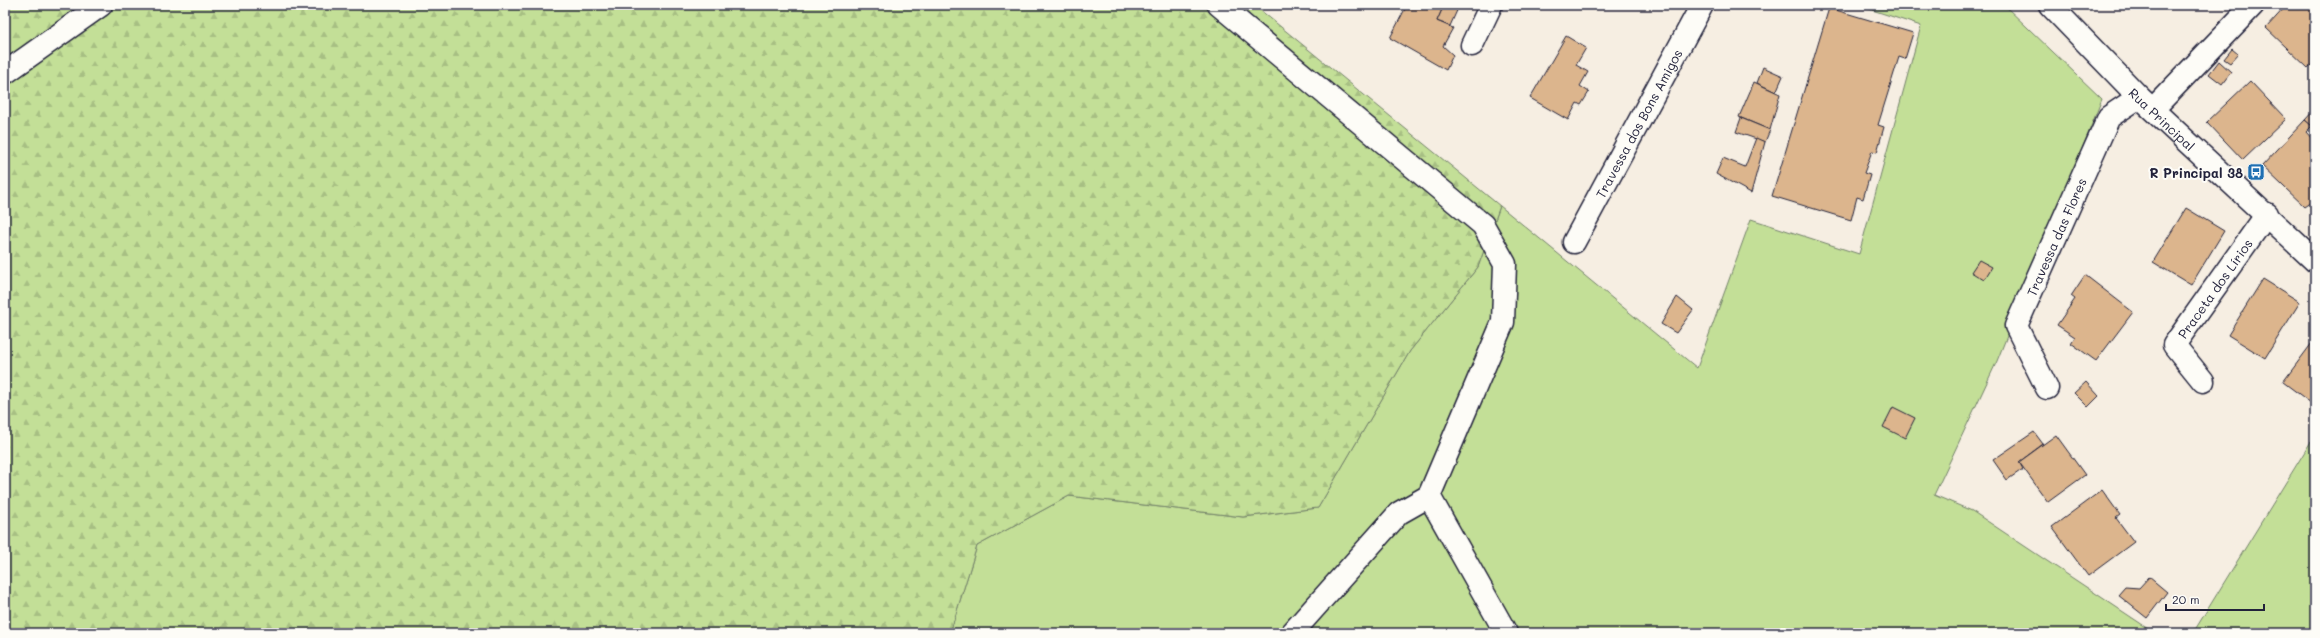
<svg xmlns="http://www.w3.org/2000/svg" width="2320" height="638" font-family="Mali,sans-serif">
	<style>
		.grass { fill: #c3df97; stroke: #728069 }
		.forest { fill: url(#forest-firs); stroke: #728069 }
		.building { fill: #dcb58d; stroke: #22223b }
		.lines { fill: none; stroke-linecap: round; stroke-linejoin: round }
		.minor-casing { stroke: #22223b; stroke-width: 25 }
		.minor { stroke: #fdfcf7; stroke-width: 22 }
		.labels { text-anchor: middle; dominant-baseline: central; stroke-width: 4; stroke-linejoin: round; paint-order: stroke }
		.street-label { font-size: 13px; fill: #22223b; stroke: #fdfcf7 }
		.poi-label { font-size: 13px; font-weight: bold; fill: #22223b; stroke: #fdfcf7; text-anchor: end }
	</style>
	<defs>
		<pattern id="forest-firs" width="22" height="20" patternUnits="userSpaceOnUse"><rect width="22" height="20" fill="#c3df97"/><path d="M5 1l3.5 6h-7zM16 11l3.5 6h-7z" fill="#a7bf83"/></pattern>
	</defs>
	<rect width="100%" height="100%" fill="#f6eee2"/>
	<filter id="ink" filterUnits="userSpaceOnUse"><feTurbulence type="fractalNoise" baseFrequency=".025" numOctaves="2"/><feDisplacementMap in="SourceGraphic" scale="8" xChannelSelector="R" yChannelSelector="G"/><feConvolveMatrix kernelMatrix="1 2 1 2 8 2 1 2 1" color-interpolation-filters="sRGB"/></filter>
	<g filter="url(#ink)">
		<g class="grass">
			<path d="M1857 5H2004L2102 99 1997 361 1934 495 1972 511 2155 633H950L977 546 1069 496 1243 517 1318 508 1410 351 1478 267 1500 206 1697 368 1751 219 1859 254 1921 26Z"/>
			<path d="M2315 435V633H2193Z"/>
		</g>
		<path class="forest" d="M5 5H1254L1500 206 1478 267 1410 351 1318 508 1243 517 1069 496 977 546 950 633H5Z"/>
		<g class="building">
			<path d="M1407 5H1444L1437 21 1453 28 1443 46 1453 55 1446 70 1390 38Z"/>
			<path d="M1444 5 1459 6 1450 26 1437 21Z"/>
			<path d="M2287 5H2307L2315 12V61L2308 68 2266 28Z"/>
			<path d="M1829 8 1913 33 1905 59 1899 57 1878 125 1884 127 1877 152 1872 151 1864 173 1870 175 1863 199 1857 197 1851 220 1772 196Z"/>
			<path d="M1566 36 1586 48 1576 65 1588 72 1580 86 1589 92 1581 105 1577 103 1568 120 1530 98Z"/>
			<path d="M2232 49 2238 54 2230 63 2224 59Z"/>
			<path d="M2219 61 2231 72 2222 84 2209 74Z"/>
			<path d="M1763 67 1783 76 1776 92 1757 83Z"/>
			<path d="M2250 81 2286 119 2243 160 2207 122Z"/>
			<path d="M1754 82 1780 94 1770 130 1739 117Z"/>
			<path d="M2315 109V129L2305 120Z"/>
			<path d="M1741 118 1770 130 1765 142 1736 132Z"/>
			<path d="M2305 120 2312 126 2306 132 2315 142V200L2305 207 2262 166Z"/>
			<path d="M1756 138 1765 142 1751 193 1716 174 1723 158 1745 167Z"/>
			<path d="M2186 208 2224 231 2191 285 2153 262Z"/>
			<path d="M1979 260 1992 267 1984 280 1971 272Z"/>
			<path d="M2085 275 2133 312 2096 361 2071 343 2075 337 2057 325 2075 299 2071 296Z"/>
			<path d="M2263 279 2300 302 2265 358 2228 335Z"/>
			<path d="M1677 297 1693 310 1676 333 1661 324Z"/>
			<path d="M2315 339V406L2283 382Z"/>
			<path d="M2086 382 2099 396 2088 407 2074 393Z"/>
			<path d="M1893 407 1915 418 1905 438 1883 427Z"/>
			<path d="M2034 432 2043 444 2019 462 2023 469 2007 480 1993 460Z"/>
			<path d="M2056 435 2085 475 2048 502 2019 462Z"/>
			<path d="M2102 490 2120 515 2116 518 2134 542 2088 576 2052 527Z"/>
			<path d="M2149 577 2167 592 2147 618 2118 595 2125 587 2139 588Z"/>
		</g>
		<g class="lines">
			<defs>
				<g id="minor">
					<path d="M1219 5 1483 225 1505 264 1503 322 1429 496"/>
					<path id="s1" d="M2050 5 2139 97 2315 261"/>
					<path d="M1472 45 1491 5"/>
					<path d="M5 73 101 5"/>
					<path d="M2154 108 2253 5"/>
					<path id="s2" d="M1574 242 1702 5"/>
					<path id="s3" d="M2203 381 2174 345 2267 214"/>
					<path id="s4" d="M2047 388 2016 326 2109 117 2139 97"/>
					<path d="M1292 633 1399 513 1429 496 1506 633"/>
				</g>
			</defs>
			<use href="#minor" class="minor-casing"/>
			<use href="#minor" class="minor"/>
		</g>
	</g>
	<defs>
		<symbol id="bus-square" viewBox="-11 -11 22 22"><rect x="-9" y="-9" width="18" height="18" rx="4" fill="#1f6fb2" stroke="#fdfcf7"/><path d="M-5-6H5V4H4V6H2V4H-2V6H-4V4H-5ZM-3.5-4V0h7V-4ZM-3.5 1.2v1.5H-2V1.2ZM2 1.2v1.5H3.5V1.2Z" fill="#fff"/></symbol>
	</defs>
	<g fill-rule="evenodd">
		<use href="#bus-square" x="2246" y="162" width="20" height="20"/>
	</g>
	<g class="labels">
		<g class="street-label">
			<text stroke="none"><textPath href="#s1" startOffset="160">Rua Principal</textPath></text>
			<text stroke="none"><textPath href="#s2" startOffset="135">Travessa dos Bons Amigos</textPath></text>
			<text stroke="none"><textPath href="#s4" startOffset="167">Travessa das Flores</textPath></text>
			<text stroke="none"><textPath href="#s3" startOffset="116">Praceta dos Lírios</textPath></text>
		</g>
		<g class="poi-label">
			<text x="2243" y="172">R Principal 38</text>
		</g>
	</g>
	<rect width="2320" height="638" fill="none" stroke="#fdfcf7" stroke-width="20"/>
	<rect x="10" y="10" width="2300" height="618" fill="none" stroke="#22223b" stroke-width="1.5" filter="url(#ink)"/>
	<path d="M2166 604v6h98v-6" fill="none" stroke="#22223b" stroke-width="2"/>
	<text x="2172" y="604" font-size="12" fill="#22223b" stroke="#fdfcf7" stroke-width="3" paint-order="stroke">20 m</text>
</svg>
